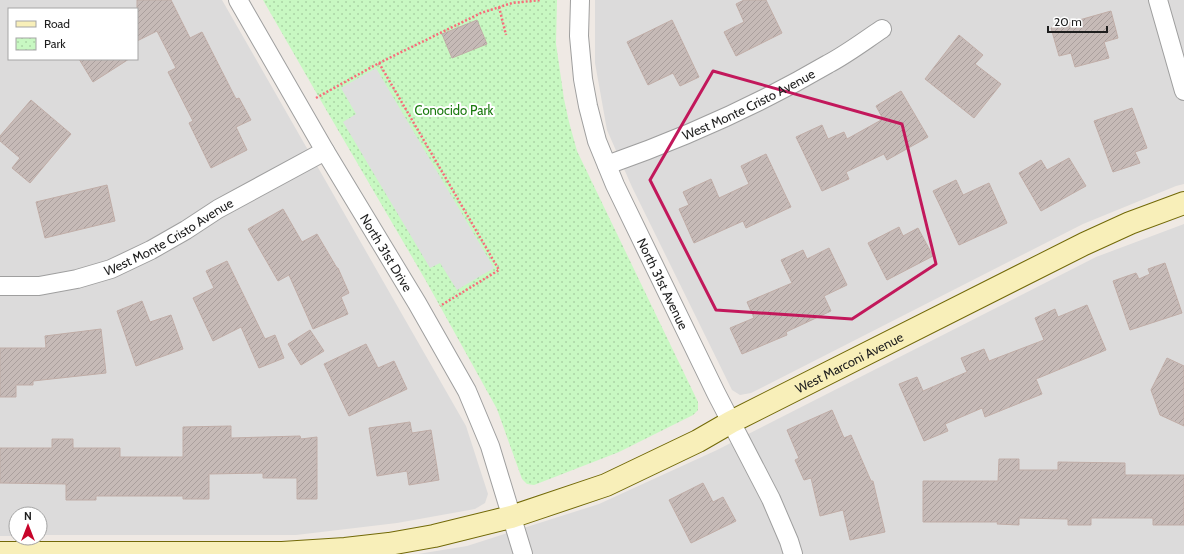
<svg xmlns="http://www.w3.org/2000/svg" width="1184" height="554" font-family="Cabin,sans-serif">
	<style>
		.residential { fill: #dcdbdb; fill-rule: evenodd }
		.park { fill: url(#park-dots) }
		.parking { fill: #dedede }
		.building { fill: url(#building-hatch); stroke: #c0ada7 }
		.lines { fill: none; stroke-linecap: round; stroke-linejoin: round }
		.street-casing { stroke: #9f9f9f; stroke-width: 20 }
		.secondary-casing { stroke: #726907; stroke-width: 24 }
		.path { stroke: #f76d7a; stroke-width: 2.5; stroke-dasharray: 2 2; stroke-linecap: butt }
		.street { stroke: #fff; stroke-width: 18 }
		.secondary { stroke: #f8efb9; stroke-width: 22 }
		.marked { fill: none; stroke: #c2185b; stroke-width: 3; stroke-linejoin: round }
		.labels { text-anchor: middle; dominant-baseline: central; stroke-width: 4; stroke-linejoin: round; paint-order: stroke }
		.street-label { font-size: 13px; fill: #1e1e1e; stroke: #fff }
		.park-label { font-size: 13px; fill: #1a7a0e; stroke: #fff }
	</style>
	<defs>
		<pattern id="park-dots" width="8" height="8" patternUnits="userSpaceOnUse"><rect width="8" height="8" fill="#c8f8c2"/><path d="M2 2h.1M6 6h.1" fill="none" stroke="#abd4a6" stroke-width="1.8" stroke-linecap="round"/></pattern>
		<pattern id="building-hatch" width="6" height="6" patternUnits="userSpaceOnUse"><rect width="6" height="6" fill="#c6bab7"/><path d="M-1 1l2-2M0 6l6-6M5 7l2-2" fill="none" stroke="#aa9f9d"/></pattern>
	</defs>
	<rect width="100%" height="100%" fill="#efe9e4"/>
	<g class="residential">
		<path d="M0 0H222L466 426 488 494 485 503 475 509 397 523 296 535H40V514H16V536H0ZM9 9H137V59H9Z"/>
		<path d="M595 0H1184V184L1176 186 1083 224 751 393 740 395 732 390 632 187 607 130 595 63Z"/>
		<path d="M1184 224V554H418L467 546 599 504 717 450 1096 257Z"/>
	</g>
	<path class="park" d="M263 0H557L556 44 564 99 569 122 577 151 698 402V410L693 415 619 452 534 485 527 484 522 479 497 409 426 281 317 94Z"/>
	<path class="parking" d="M376 68 494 268 457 290 440 263 430 268 343 122 356 114 341 88Z"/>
	<g class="building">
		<path d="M137 0H171L190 38 202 32 236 99 239 98 251 120 236 127 247 150 211 168 189 123 193 121 168 72 176 68 157 31 137 41Z"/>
		<path d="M744 0H766L782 33 736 56 724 32 744 22 736 4Z"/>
		<path d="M1111 11 1118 38 1104 42 1109 58 1075 67 1071 53 1059 56 1051 28Z"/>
		<path d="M477 20 487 44 452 58 442 34Z"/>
		<path d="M672 20 699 77 680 86 673 73 648 85 627 42Z"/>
		<path d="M959 35 983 55 975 64 1001 84 974 118 925 79Z"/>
		<path d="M79 59H129L93 82Z"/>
		<path d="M901 91 928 137 887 160 884 154 846 172 849 179 822 191 796 137 822 125 828 139 844 132 847 139 883 119 876 106Z"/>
		<path d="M31 100 71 134 30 183 12 168 20 158 0 141V136Z"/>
		<path d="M1132 108 1147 148 1135 152 1140 163 1113 172 1094 121Z"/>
		<path d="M766 154 791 207 746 228 743 221 694 243 679 209 689 205 683 192 711 179 719 198 749 184 741 166Z"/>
		<path d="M1069 158 1086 186 1041 211 1019 173 1041 160 1047 170Z"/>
		<path d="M956 180 963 195 989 183 1007 223 959 245 933 191Z"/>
		<path d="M107 185 115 221 45 238 36 202Z"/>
		<path d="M283 209 302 242 317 234 337 268H338L349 293 341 297 348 314 313 329 289 275 278 281 248 229Z"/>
		<path d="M899 227 903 236 918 228 933 256 887 280 868 243Z"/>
		<path d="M829 248 847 285 824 296 831 311 786 332 787 335 742 354 730 328 754 318 747 302 792 283 781 260 803 250 807 259Z"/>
		<path d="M227 261 265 339 275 335 284 358 259 368 241 327 213 341 193 298 214 288 206 271Z"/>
		<path d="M1165 263 1182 313 1130 330 1113 281 1136 273 1139 279 1150 274 1148 269Z"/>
		<path d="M142 301 150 322 171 315 183 349 136 366 117 311Z"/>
		<path d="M1087 305 1106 350 1036 379 1042 394 985 417 982 408 945 424 948 431 924 441 899 384 917 377 923 391 967 372 961 358 984 349 989 361 1044 340 1035 318 1055 309 1058 317Z"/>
		<path d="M101 329 106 373 33 381V385H16V397H0V348H46L45 336Z"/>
		<path d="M310 330 324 351 301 365 288 344Z"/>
		<path d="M366 344 378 368 394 361 407 389 349 416 324 364Z"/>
		<path d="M1167 358 1184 366V426L1160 415 1151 390Z"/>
		<path d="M832 410 844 438 851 435 871 481H873L885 532 850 540 843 510 820 516 811 478 804 480 795 460 799 458 787 430Z"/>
		<path d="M410 422 412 433 431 430 439 480 409 485 407 471 377 476 369 428Z"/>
		<path d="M231 426V438L300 436 301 439 317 437V499H297V478H263V473L209 474V499H183V496H96V500H66V484L0 483V448H52V439H73V448H120V457H183V427Z"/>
		<path d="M999 459H1019V470H1058V462L1125 463V475H1184V525H1153V518H1091V525H1068V519L1019 518V525L997 524 998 522H923V481H998Z"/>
		<path d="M703 483 713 502 723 497 736 521 691 543 669 500Z"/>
	</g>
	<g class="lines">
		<defs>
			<g id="street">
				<path id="s1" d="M238 0 325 151 417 303 467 391 490 446 523 554"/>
				<path id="s2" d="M580 0 579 36 583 79 588 106 597 141 615 185 716 393 771 499 789 541 793 554"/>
				<path d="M1158 0 1184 91"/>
				<path id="s3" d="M607 165C684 138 758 105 828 64 847 54 864 41 882 29"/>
				<path id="s4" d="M0 286H39L77 279 111 269 151 250 186 230 218 209 325 151"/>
			</g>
			<g id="secondary">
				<path id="s5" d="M0 553H282L345 549 389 544 434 536 511 517 606 485 698 441 731 422 1084 244 1130 223 1184 203"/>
			</g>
		</defs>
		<use href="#street" class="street-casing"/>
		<use href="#secondary" class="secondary-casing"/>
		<g class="path">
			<path d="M499 7 506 35"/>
			<path d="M379 63 499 270 440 306"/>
			<path d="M316 98 379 63 481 13 512 3 541 0"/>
		</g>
		<use href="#street" class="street"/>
		<use href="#secondary" class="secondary"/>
	</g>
	<path class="marked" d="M713 71 902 124 936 264 852 319 716 310 650 180Z"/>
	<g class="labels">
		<g class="street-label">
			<text stroke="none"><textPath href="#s3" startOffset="154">West Monte Cristo Avenue</textPath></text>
			<text stroke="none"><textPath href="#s4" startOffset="179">West Monte Cristo Avenue</textPath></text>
			<text stroke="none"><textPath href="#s1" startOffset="293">North 31st Drive</textPath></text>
			<text stroke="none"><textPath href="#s2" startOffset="300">North 31st Avenue</textPath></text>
			<text stroke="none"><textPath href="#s5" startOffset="887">West Marconi Avenue</textPath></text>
		</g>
		<g class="park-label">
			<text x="454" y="110">Conocido Park</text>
		</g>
	</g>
	<rect x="8" y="8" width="130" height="52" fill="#ffffff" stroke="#a5a5a5"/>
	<rect x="16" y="21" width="20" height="6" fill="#f8efb9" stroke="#a5a5a5"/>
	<text x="44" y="28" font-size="12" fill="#1e1e1e">Road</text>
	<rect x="16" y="38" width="20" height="12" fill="url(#park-dots)" stroke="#a5a5a5"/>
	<text x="44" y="48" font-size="12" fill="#1e1e1e">Park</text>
	<g transform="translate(28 526)"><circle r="19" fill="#ffffff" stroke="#a5a5a5"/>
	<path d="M0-3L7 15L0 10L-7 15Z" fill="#c7042a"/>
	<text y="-6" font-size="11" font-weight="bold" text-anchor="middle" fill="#1e1e1e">N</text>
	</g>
	<path d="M1048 26v6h59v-6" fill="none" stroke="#1e1e1e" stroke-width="2"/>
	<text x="1054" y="26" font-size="12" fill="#1e1e1e" stroke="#ffffff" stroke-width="3" paint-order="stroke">20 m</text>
</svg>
